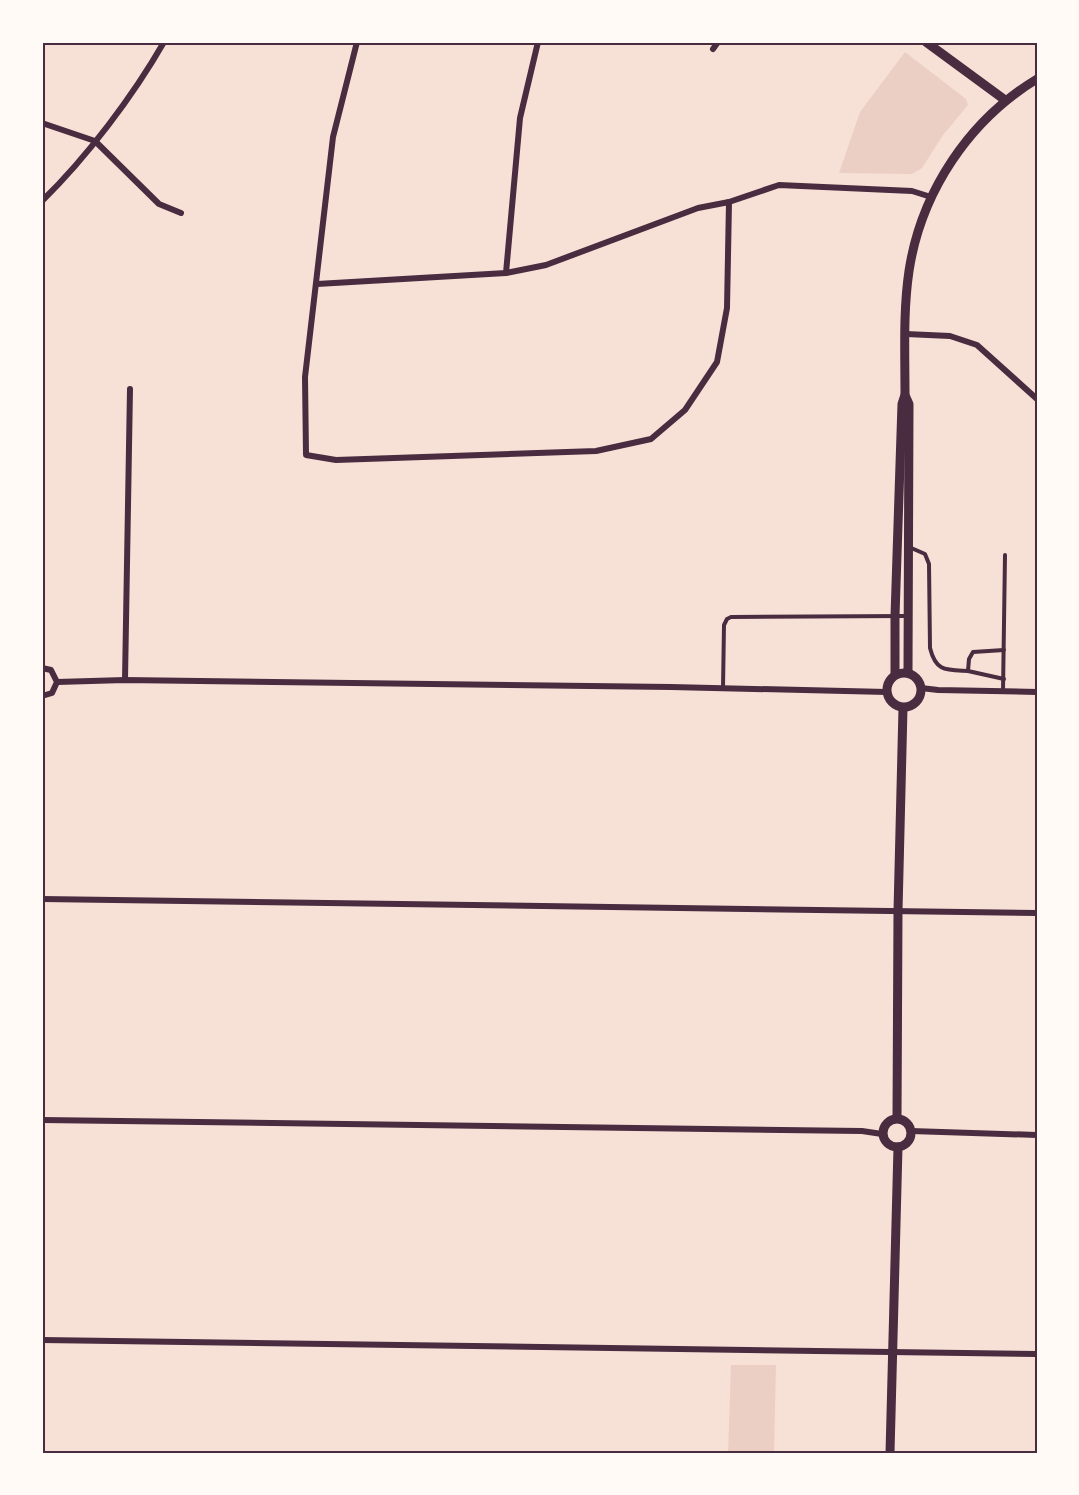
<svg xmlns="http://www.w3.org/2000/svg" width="1079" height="1495" font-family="Lato,sans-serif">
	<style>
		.green { fill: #ebcfc5 }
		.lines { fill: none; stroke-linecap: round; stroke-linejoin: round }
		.service { stroke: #4a2c40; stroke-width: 4 }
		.minor { stroke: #4a2c40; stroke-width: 6 }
		.tertiary { stroke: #4a2c40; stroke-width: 9 }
		.neatline { fill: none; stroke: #4a2c40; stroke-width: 2 }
	</style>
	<rect width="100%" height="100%" fill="#f7e1d7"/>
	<g class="green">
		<path d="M905 52 966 99 968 105 943 135 922 168 912 174 839 173 860 112Z"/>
		<path d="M731 1365H776L774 1453H728Z"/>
	</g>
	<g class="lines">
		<g class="service">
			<path d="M909 547 925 554 929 564 930 648C936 672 946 670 968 671"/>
			<path d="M1004 679 968 671 969 659 973 652 1004 650"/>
			<path d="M723 688 724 625 727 619 731 617 907 616"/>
			<path d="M1003 691 1005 555"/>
		</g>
		<g class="minor">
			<path d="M357 42 333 137 305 377 306 455 336 460 596 451 651 439 685 410 717 362 727 308 729 202"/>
			<path d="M713 49 718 42"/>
			<path d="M42 123 95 141 159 204 181 213"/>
			<path d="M42 201C87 157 133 96 164 42"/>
			<path d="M506 273 520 118 538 42"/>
			<path d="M317 284 506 273 546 265 698 208 729 202 779 185 912 191 931 197"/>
			<path d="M906 334 950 336 977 345 1037 399"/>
			<path d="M42 668 51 670 57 682 52 693 42 696"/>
			<path d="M125 680 130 389"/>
			<path d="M57 682 125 680 671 687 887 692"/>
			<path d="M921 688 938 690 1037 692"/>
			<path d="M42 899 1037 913"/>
			<path d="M42 1120 862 1131 882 1134"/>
			<path d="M911 1131 1037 1135"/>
			<path d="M42 1340 1037 1354"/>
		</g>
		<g class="tertiary">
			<path d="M926 42 1005 100"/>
			<path d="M905 395 909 404 908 673"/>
			<circle cx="904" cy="690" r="17"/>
			<path d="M895 675V616L902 404 905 395C905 354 903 311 909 271 921 192 969 120 1037 79"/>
			<path d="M897 1118 898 911 903 708"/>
			<circle cx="897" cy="1133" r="14"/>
			<path d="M890 1453 898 1147"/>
		</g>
	</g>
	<rect width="1079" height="1495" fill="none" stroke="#fffaf5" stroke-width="87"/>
	<rect x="44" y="44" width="992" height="1408" class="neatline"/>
</svg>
